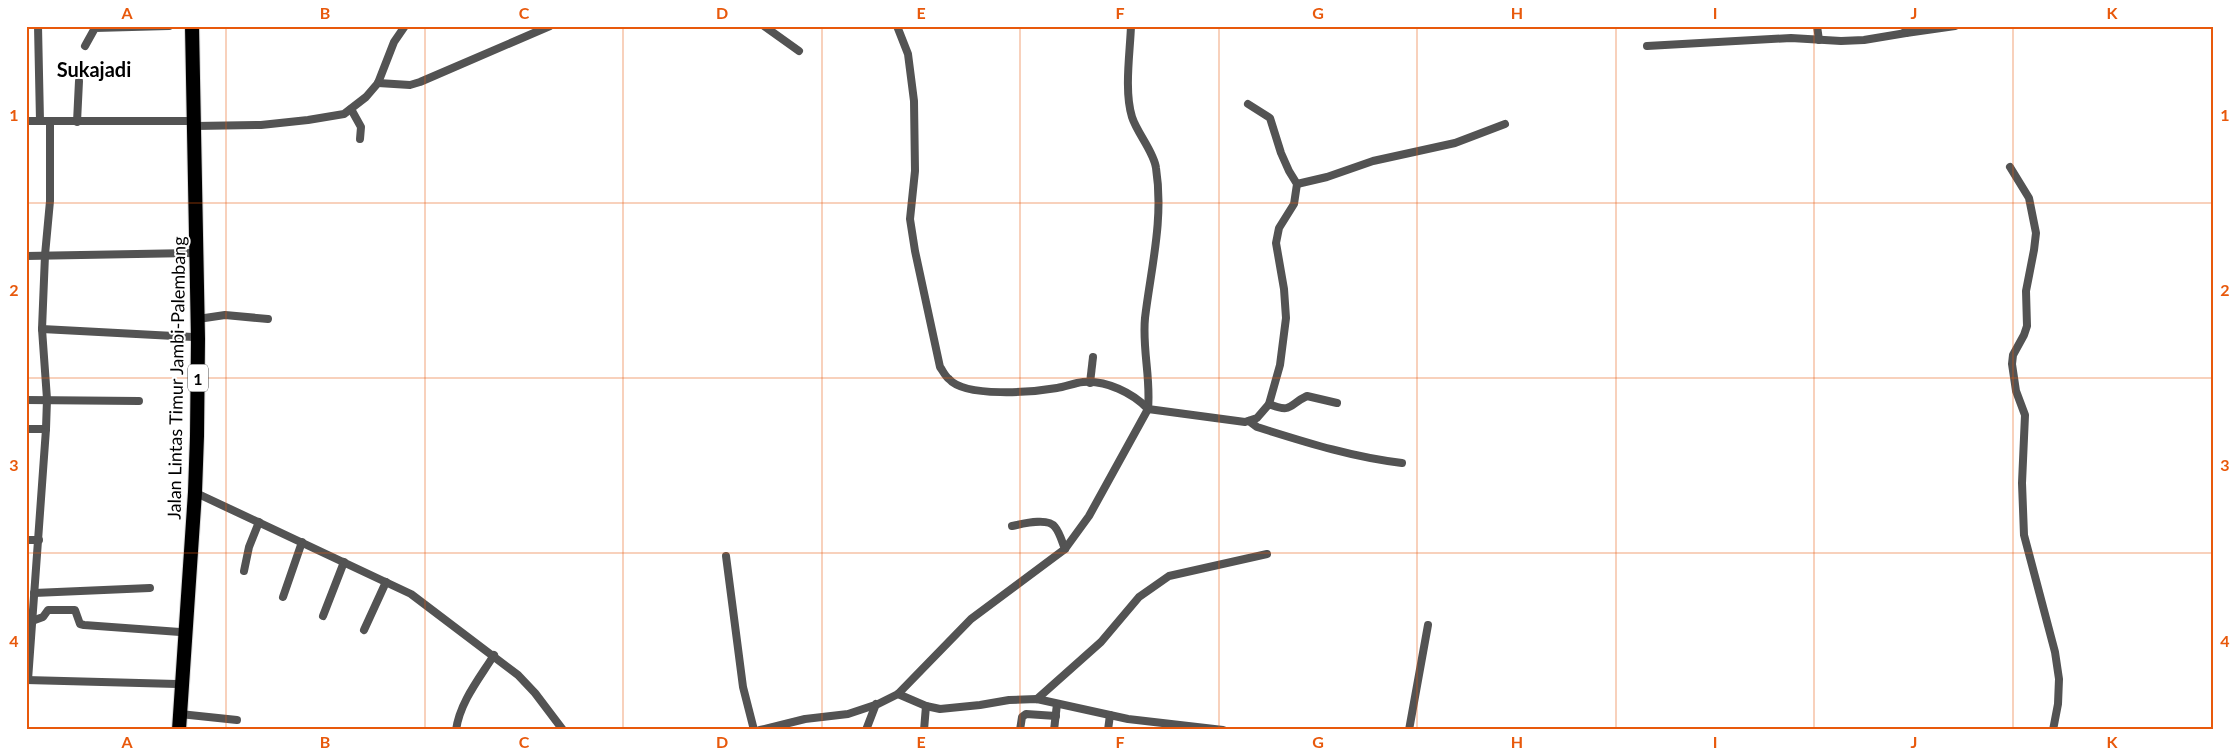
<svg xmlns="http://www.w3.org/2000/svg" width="2239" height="756" font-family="Lato,sans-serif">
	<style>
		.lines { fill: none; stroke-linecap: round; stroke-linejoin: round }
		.highway-casing { stroke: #dbdbdb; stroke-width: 16 }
		.street { stroke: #535353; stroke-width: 8 }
		.highway { stroke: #000; stroke-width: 14 }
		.grid { fill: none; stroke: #e8590c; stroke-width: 1; stroke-opacity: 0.55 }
		.labels { text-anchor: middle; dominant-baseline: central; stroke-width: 4; stroke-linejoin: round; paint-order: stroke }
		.shield { fill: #fff; stroke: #4c4c4c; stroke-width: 1 }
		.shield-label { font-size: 16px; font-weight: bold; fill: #000 }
		.street-label { font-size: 18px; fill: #000; stroke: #fff }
		.quarter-label { font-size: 20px; font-weight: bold; fill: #000; stroke: #fff }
		.neatline { fill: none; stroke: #e8590c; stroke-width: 2 }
		.grid-label { font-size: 16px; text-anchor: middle; font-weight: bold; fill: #e8590c }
	</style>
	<rect width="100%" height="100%" fill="#fff"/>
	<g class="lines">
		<defs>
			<path id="highway" d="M179 730 195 492 197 436 198 339 192 26"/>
		</defs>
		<use href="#highway" class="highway-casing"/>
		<g class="street">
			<path d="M38 26 40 121"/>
			<path d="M764 26 799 51"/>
			<path d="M1131 26C1130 53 1124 91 1132 117 1137 133 1154 152 1156 168 1164 219 1151 268 1145 318 1142 349 1151 378 1148 409L1245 422 1257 418 1269 404 1280 365 1286 318 1284 289 1276 243 1279 228 1294 204 1297 184 1289 171 1281 153 1270 118 1248 104"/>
			<path d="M1817 26 1819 40"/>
			<path d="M1905 26 1906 33 1955 26"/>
			<path d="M85 46 95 28 169 26"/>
			<path d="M1647 46 1791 38 1841 41 1864 40 1906 33"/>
			<path d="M378 83 410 85 420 82 550 26"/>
			<path d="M351 109 361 127 360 139"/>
			<path d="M26 121H195"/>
			<path d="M77 122 79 81"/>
			<path d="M195 126 261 125 308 120 344 114 366 97 378 83 394 42 405 26"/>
			<path d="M2010 167 2029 198 2036 233 2034 250 2026 291 2027 326 2024 335 2013 355 2012 364 2016 391 2025 415 2022 483 2024 535 2055 652 2059 679 2058 704 2053 730"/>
			<path d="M1297 184 1327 177 1373 161 1455 143 1505 124"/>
			<path d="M26 256 192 253"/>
			<path d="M198 319 225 315 268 319"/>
			<path d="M42 329 45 255 50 201V122"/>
			<path d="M1090 383 1093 357"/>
			<path d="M26 400 139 401"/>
			<path d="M1269 404C1293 414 1289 404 1307 396L1337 403"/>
			<path d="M1249 421 1257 427C1305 442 1351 457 1402 463"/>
			<path d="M26 429H46"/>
			<path d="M194 492 411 594 518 675 535 693 563 730"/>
			<path d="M1012 526C1022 524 1048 517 1055 527 1060 533 1062 542 1065 549"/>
			<path d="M26 540H39"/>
			<path d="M726 556 743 687 754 730"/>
			<path d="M244 571 249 547 259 522"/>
			<path d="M34 593 150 588"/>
			<path d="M283 597 302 542"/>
			<path d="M323 616 344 562"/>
			<path d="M32 621 43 617 48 610H75L80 624 84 625 180 632"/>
			<path d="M364 630 386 582"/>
			<path d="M26 680 177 684"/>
			<path d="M28 680 46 429 47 399 42 329 193 337"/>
			<path d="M898 694 926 706 940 709 980 705 1009 700 1037 699 1128 719 1223 730"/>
			<path d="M1037 699 1101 642 1139 597 1169 576 1267 554"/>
			<path d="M180 714 237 720"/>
			<path d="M456 730C460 702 479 679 494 655"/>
			<path d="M760 730 805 719 848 714 878 704 898 694 971 619 1065 549 1089 516 1148 409C1133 393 1106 380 1083 382 1074 383 1065 387 1057 388 1034 392 965 398 949 379 945 376 943 371 940 367L915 251 910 219 915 171 914 101 908 54 897 26"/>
			<path d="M866 730 876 704"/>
			<path d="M924 730 926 706"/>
			<path d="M1020 730 1022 717 1026 714 1056 716"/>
			<path d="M1054 730 1057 704"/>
			<path d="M1108 730 1110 715"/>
			<path d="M1409 730 1428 625"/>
		</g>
		<use href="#highway" class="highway"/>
	</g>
	<path class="grid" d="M226 26V730M425 26V730M623 26V730M822 26V730M1020 26V730M1219 26V730M1417 26V730M1616 26V730M1814 26V730M2013 26V730M26 203H2213M26 378H2213M26 553H2213"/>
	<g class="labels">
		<rect class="shield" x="188" y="364.5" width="20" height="27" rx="4"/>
		<g class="shield-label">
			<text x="198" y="378">1</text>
		</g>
		<g class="street-label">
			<text transform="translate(176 378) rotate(-89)">Jalan Lintas Timur Jambi-Palembang</text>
		</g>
		<g class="quarter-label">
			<text x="94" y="69">Sukajadi</text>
		</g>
	</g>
	<rect width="2239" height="756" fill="none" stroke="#ffffff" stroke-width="55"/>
	<rect x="28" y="28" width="2184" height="700" class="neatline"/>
	<g class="grid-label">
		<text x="127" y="19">A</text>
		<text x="325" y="19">B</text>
		<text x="524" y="19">C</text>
		<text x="722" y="19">D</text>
		<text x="921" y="19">E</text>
		<text x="1120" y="19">F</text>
		<text x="1318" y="19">G</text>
		<text x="1517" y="19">H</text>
		<text x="1715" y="19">I</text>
		<text x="1914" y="19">J</text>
		<text x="2112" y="19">K</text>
		<text x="14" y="121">1</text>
		<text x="2225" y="121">1</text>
		<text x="14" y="296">2</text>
		<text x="2225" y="296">2</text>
		<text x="14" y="471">3</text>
		<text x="2225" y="471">3</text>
		<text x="14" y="647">4</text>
		<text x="2225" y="647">4</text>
		<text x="127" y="748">A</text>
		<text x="325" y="748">B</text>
		<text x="524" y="748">C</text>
		<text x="722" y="748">D</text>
		<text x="921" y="748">E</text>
		<text x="1120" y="748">F</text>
		<text x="1318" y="748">G</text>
		<text x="1517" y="748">H</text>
		<text x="1715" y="748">I</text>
		<text x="1914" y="748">J</text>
		<text x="2112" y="748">K</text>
	</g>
</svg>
